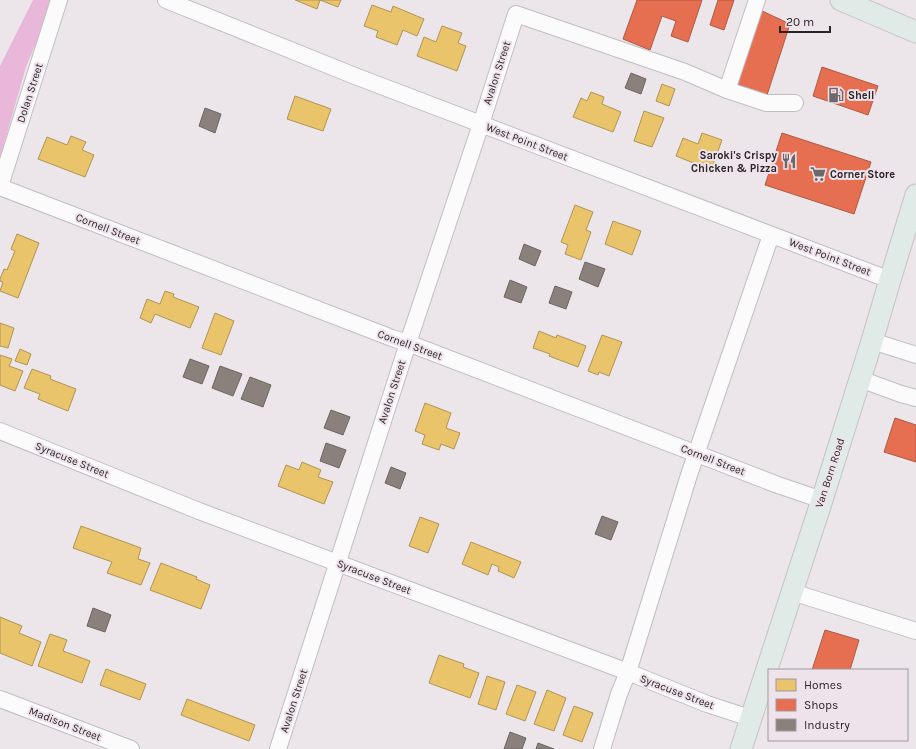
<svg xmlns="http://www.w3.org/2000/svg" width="916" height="749" font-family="Karla,sans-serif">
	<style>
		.forest { fill: #e9b7da }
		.homes { fill: #e9c46a; stroke: #af9456 }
		.shops { fill: #e76f51; stroke: #ae5844 }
		.industry { fill: #8a817c; stroke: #6d6562 }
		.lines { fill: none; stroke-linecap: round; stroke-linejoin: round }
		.minor-casing { stroke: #c1bdc0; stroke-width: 18 }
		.major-casing { stroke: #c5c2c4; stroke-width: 23 }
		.minor { stroke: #fcfbfc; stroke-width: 16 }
		.major { stroke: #e0eae7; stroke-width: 21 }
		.labels { text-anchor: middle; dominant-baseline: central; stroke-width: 4; stroke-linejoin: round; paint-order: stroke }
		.street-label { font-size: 11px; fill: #292427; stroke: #efe3eb }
		.poi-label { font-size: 11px; font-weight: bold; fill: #292427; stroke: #efe3eb; text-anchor: start }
	</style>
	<rect width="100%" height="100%" fill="#ece6ea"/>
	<path class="forest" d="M33 0H54L26 67 0 158V66Z"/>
	<g class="homes">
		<path d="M295 0H341L338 7 320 0 317 9Z"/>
		<path d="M372 5 391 12 393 6 424 19 417 36 403 30 397 45 376 37 378 31 364 26Z"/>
		<path d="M442 26 462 33 458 43 466 46 457 71 417 56 424 37 436 42Z"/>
		<path d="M662 84 675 89 669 106 656 101Z"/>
		<path d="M591 92 604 97 602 104 621 112 613 132 573 117 581 98 587 101Z"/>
		<path d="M295 96 331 109 323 131 287 119Z"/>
		<path d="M644 111 664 118 652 147 634 141Z"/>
		<path d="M702 133 722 140 711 170 676 156 683 138 698 144Z"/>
		<path d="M71 136 86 142 82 150 94 155 85 177 38 159 47 137 67 145Z"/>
		<path d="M575 205 593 212 586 230 591 232 581 260 565 254 568 245 561 242Z"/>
		<path d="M613 221 641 231 632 255 605 244Z"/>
		<path d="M17 234 39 243 18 298 0 291 3 282 0 281V279L4 269 7 270 15 251 11 249Z"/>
		<path d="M165 291 174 294 173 297 199 307 190 328 155 314 151 323 140 318 147 299 160 304Z"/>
		<path d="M215 313 234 321 221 355 202 348Z"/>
		<path d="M0 323 14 328 8 348 0 346Z"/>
		<path d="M539 331 556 338 557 335 586 346 578 367 549 356 550 354 533 348Z"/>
		<path d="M602 335 622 342 609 376 599 372 598 375 588 371Z"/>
		<path d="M20 349 31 354 27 365 15 361Z"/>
		<path d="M0 355 12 359 9 366 23 371 15 391 0 385Z"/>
		<path d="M32 369 51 376 50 379 76 389 68 411 38 399 40 394 24 388Z"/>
		<path d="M425 403 451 413 446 428 460 433 454 449 441 444 439 450 422 444 425 435 415 431Z"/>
		<path d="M302 462 321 470 318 477 333 482 324 504 278 486 286 465 299 470Z"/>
		<path d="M420 517 439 524 428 553 409 546Z"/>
		<path d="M81 526 141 548 138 559 150 563 141 585 107 573 112 562 73 548Z"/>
		<path d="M471 542 521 562 514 578 498 571 499 567 492 564 488 575 462 564Z"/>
		<path d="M161 563 197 577 196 579 210 585 201 609 150 590Z"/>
		<path d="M0 617 22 626 19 633 41 642 32 666 0 653Z"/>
		<path d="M50 634 67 640 63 651 90 661 82 683 38 666Z"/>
		<path d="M439 655 464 664 463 667 479 673 470 698 429 683Z"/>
		<path d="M106 669 146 684 140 700 100 685Z"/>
		<path d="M487 676 505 682 496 710 478 704Z"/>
		<path d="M517 685 536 692 525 721 506 714Z"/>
		<path d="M547 690 566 698 554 731 534 724Z"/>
		<path d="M187 699 255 725 249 741 181 715Z"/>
		<path d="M574 706 593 713 582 742 563 735Z"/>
	</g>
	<g class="shops">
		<path d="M637 0H702L688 42 671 36 676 21 662 16 650 50 623 39Z"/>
		<path d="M718 0H734L724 30 710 25Z"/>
		<path d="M760 10 790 24 767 95 735 83Z"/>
		<path d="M822 67 878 86 868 115 813 96Z"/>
		<path d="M782 133 871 162 854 214 765 185Z"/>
		<path d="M895 418 916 425V462L884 452Z"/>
		<path d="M825 630 859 640 850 670H812Z"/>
	</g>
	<g class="industry">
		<path d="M631 73 646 79 641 94 625 88Z"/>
		<path d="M205 108 221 114 215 133 199 126Z"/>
		<path d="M524 244 541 251 535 266 519 259Z"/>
		<path d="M585 262 605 269 598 287 579 279Z"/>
		<path d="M510 280 527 287 521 303 504 297Z"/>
		<path d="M555 286 572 292 566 309 549 303Z"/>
		<path d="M190 359 209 366 202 384 183 377Z"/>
		<path d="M220 366 242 374 233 396 212 388Z"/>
		<path d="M250 377 271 385 263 407 241 399Z"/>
		<path d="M331 410 350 417 343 435 324 428Z"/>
		<path d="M326 443 346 450 339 468 320 461Z"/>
		<path d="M391 467 406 473 400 489 385 483Z"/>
		<path d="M602 516 618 522 611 540 595 534Z"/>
		<path d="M93 608 111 615 105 632 87 626Z"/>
		<path d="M510 732 526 738 522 749H504Z"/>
		<path d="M538 743 554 749H536Z"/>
	</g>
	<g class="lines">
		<defs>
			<g id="minor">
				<path d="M166 0 355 76 890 280"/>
				<path d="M727 90 757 0"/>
				<path d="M0 186 59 0"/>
				<path d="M0 187 392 338 408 343 778 485 822 500"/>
				<path d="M872 341 916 355"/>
				<path d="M860 379 901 394 916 398"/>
				<path d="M0 431 199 511 628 672 707 704 750 718"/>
				<path d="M792 592 916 631"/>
				<path d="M0 699 131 749"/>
				<path d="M278 749 408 343 481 124 516 14 685 72 727 90 766 103H795"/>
				<path d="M602 749 619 694 628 672 689 475 771 235"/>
			</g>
			<g id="major">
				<path d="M841 0 916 32"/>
				<path d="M741 749 822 500 872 341 890 280 916 195"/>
			</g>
		</defs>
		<use href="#minor" class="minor-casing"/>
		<use href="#major" class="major-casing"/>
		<use href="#minor" class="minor"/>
		<use href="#major" class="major"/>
	</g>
	<defs>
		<symbol id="fuel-bare" viewBox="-9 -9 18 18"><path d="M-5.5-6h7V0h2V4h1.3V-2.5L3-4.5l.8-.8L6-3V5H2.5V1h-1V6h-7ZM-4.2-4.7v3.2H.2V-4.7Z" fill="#6d686b" stroke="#efe3eb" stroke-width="2.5" paint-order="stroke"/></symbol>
		<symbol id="restaurant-bare" viewBox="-9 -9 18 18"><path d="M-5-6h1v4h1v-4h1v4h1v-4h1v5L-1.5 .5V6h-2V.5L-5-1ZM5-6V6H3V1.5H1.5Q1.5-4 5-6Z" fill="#6d686b" stroke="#efe3eb" stroke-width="2.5" paint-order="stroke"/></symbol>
		<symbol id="supermarket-bare" viewBox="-9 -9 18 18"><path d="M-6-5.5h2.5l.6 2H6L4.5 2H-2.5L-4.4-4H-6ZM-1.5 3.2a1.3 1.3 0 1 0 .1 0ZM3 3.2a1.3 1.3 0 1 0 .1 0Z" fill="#6d686b" stroke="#efe3eb" stroke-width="2.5" paint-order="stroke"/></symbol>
	</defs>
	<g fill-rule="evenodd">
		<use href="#fuel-bare" x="825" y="84" width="22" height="22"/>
		<use href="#restaurant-bare" x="778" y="150" width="22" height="22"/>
		<use href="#supermarket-bare" x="807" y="163" width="22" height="22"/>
	</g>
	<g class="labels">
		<g class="street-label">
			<text transform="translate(497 73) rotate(-72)">Avalon Street</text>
			<text transform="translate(30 93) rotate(-72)">Dolan Street</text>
			<text transform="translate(527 142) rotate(21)">West Point Street</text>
			<text transform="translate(108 229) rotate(21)">Cornell Street</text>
			<text transform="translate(830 257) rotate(21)">West Point Street</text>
			<text transform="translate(410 345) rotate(20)">Cornell Street</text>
			<text transform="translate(392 392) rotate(-72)">Avalon Street</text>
			<text transform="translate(72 460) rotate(22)">Syracuse Street</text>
			<text transform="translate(713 460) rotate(21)">Cornell Street</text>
			<text transform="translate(830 473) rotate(-72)">Van Born Road</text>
			<text transform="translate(374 577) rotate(21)">Syracuse Street</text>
			<text transform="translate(677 692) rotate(21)">Syracuse Street</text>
			<text transform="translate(294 701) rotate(-72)">Avalon Street</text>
			<text transform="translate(65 724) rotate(21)">Madison Street</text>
		</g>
		<g class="poi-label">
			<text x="848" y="95">Shell</text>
			<text x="777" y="155" text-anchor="end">Saroki's Crispy<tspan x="777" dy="13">Chicken &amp; Pizza</tspan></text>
			<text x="830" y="174">Corner Store</text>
		</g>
	</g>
	<rect x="768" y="669" width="140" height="72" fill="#efe3eb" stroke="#a0979d"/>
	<rect x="776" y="679" width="20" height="12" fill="#e9c46a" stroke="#a0979d"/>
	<text x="804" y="689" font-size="12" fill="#292427">Homes</text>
	<rect x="776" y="699" width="20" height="12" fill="#e76f51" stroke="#a0979d"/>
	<text x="804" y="709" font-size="12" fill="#292427">Shops</text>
	<rect x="776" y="719" width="20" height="12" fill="#8a817c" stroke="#a0979d"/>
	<text x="804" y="729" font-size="12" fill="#292427">Industry</text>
	<path d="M780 26v6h50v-6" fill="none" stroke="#292427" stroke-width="2"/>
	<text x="786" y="26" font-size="12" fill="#292427" stroke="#efe3eb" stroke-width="3" paint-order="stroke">20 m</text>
</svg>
